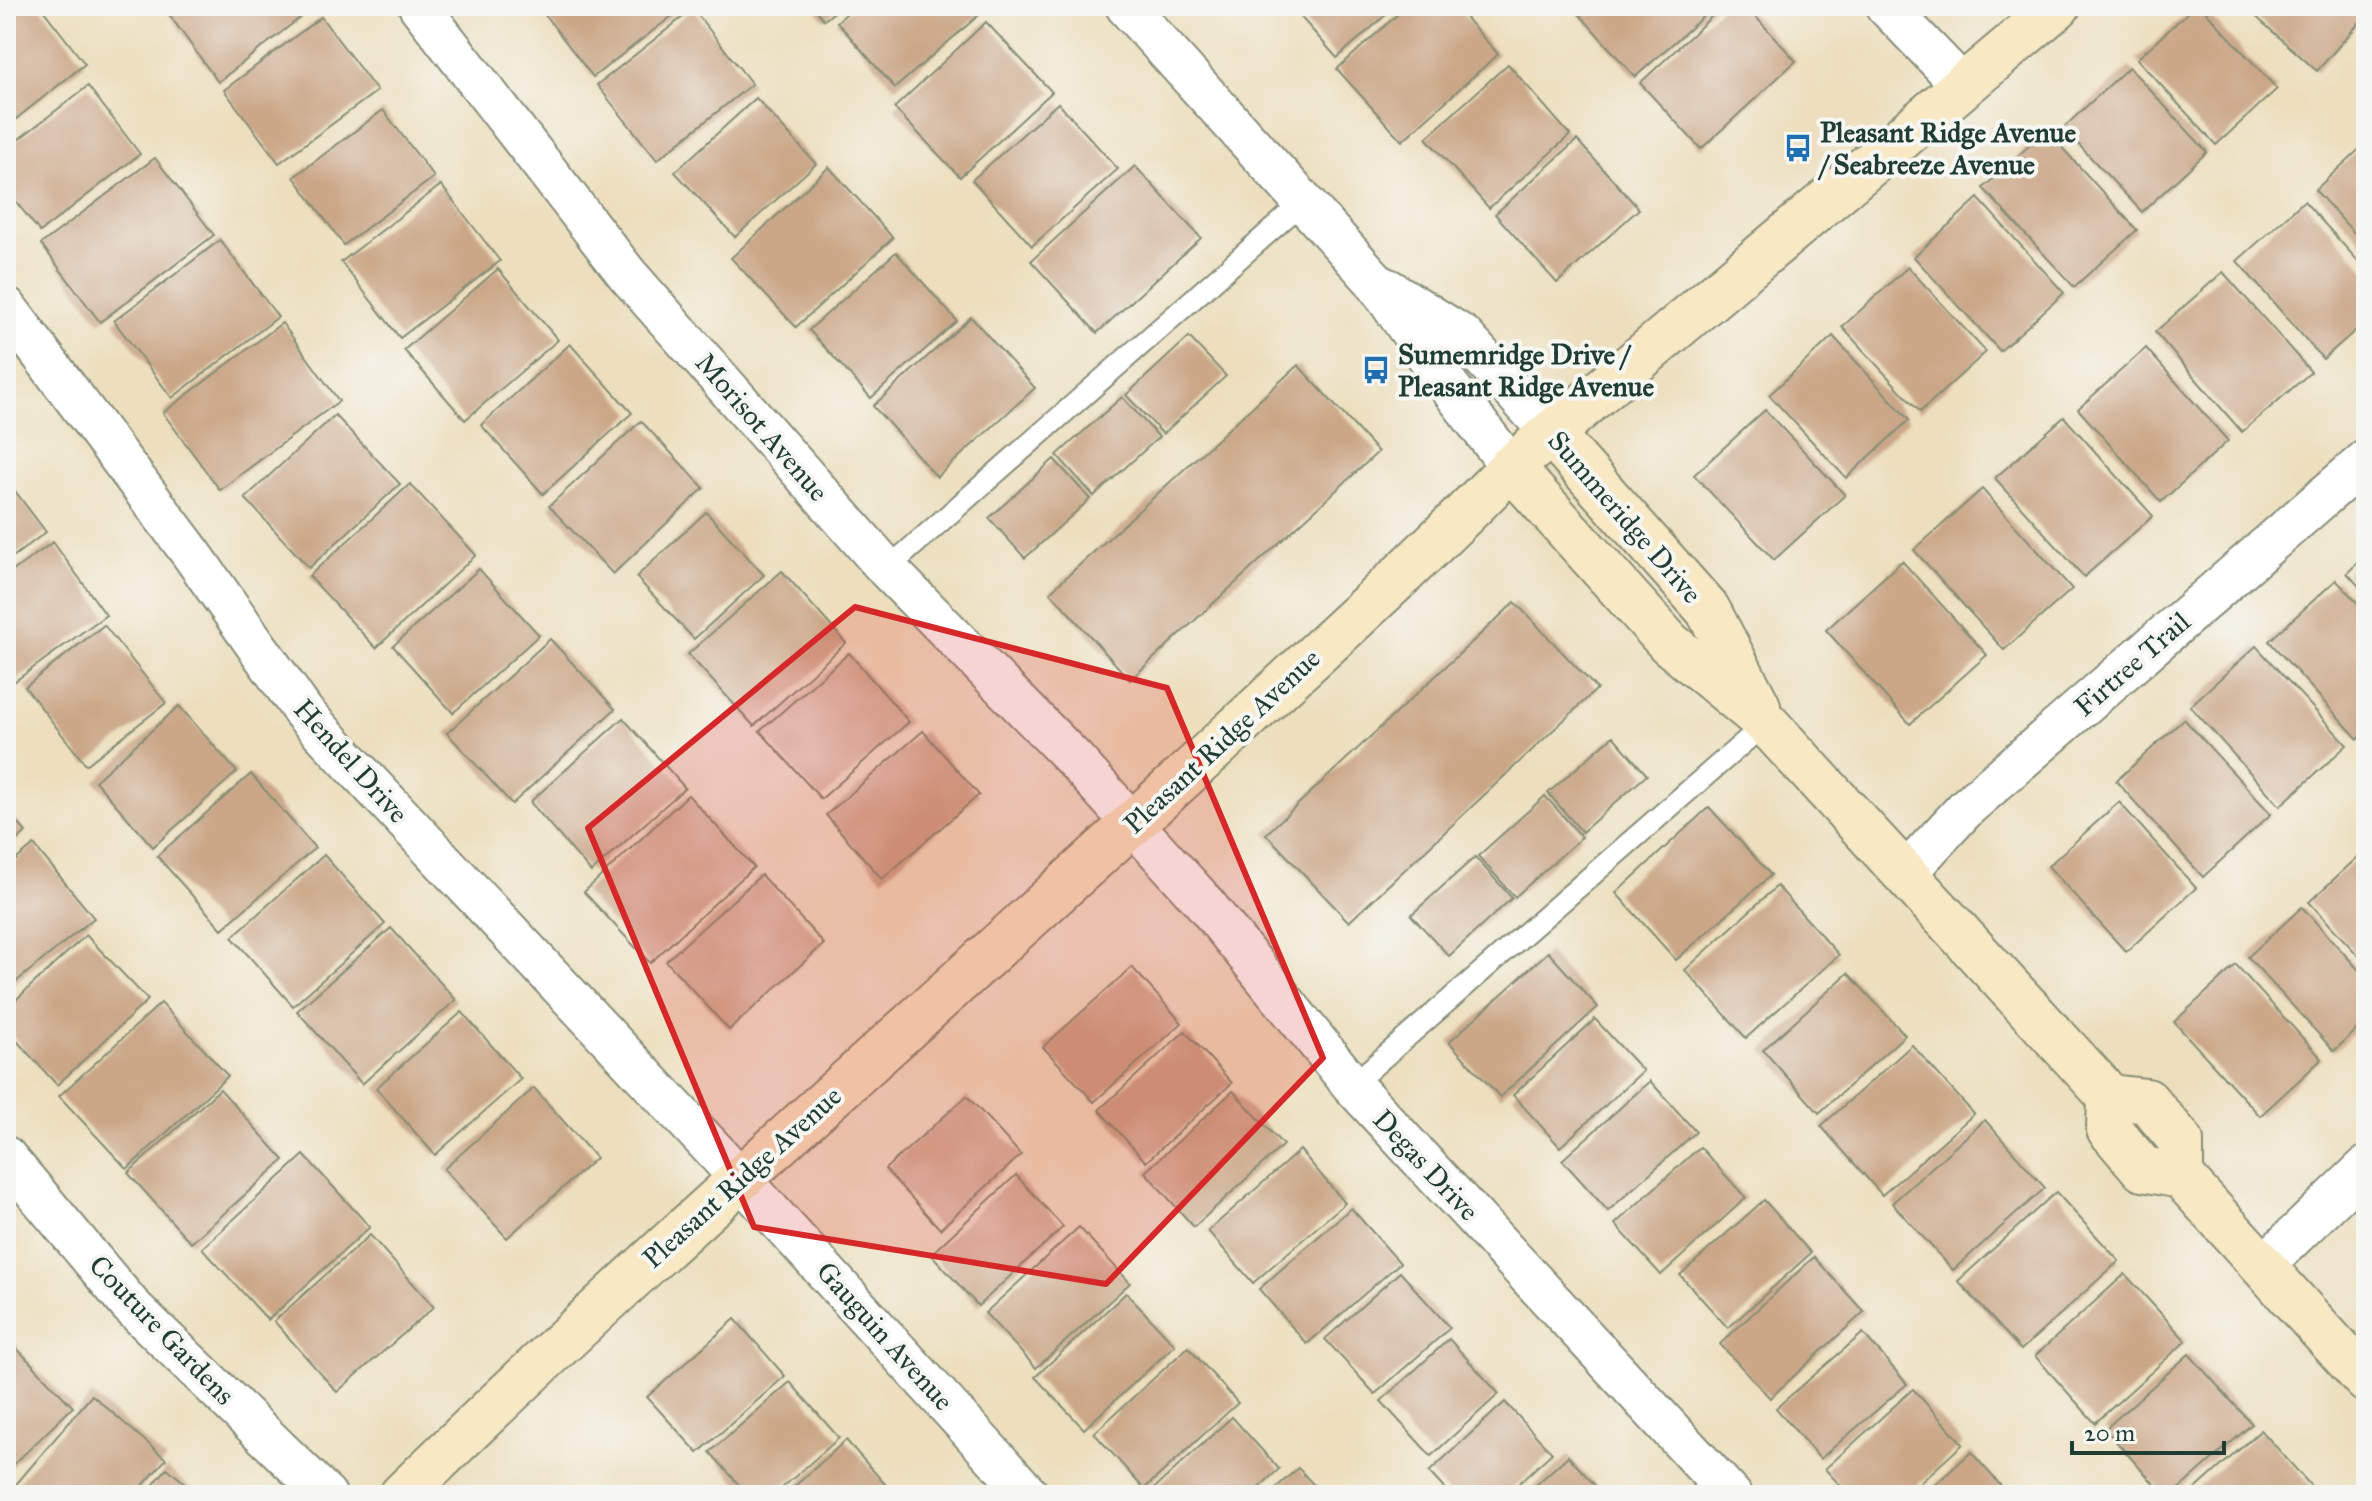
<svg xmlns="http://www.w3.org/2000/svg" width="2372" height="1501" font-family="'IM FELL Great Primer',serif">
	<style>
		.building { fill: #cba788 }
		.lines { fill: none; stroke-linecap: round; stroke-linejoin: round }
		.lane-casing { stroke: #868e79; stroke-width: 24 }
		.street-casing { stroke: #868e79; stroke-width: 44 }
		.secondary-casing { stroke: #868e79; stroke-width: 48 }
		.lane { stroke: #fff; stroke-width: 20 }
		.street { stroke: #fff; stroke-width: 40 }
		.secondary { stroke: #f8e8c3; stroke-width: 44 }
		.marked { fill: #d62828; fill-opacity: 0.2; stroke: #d62828; stroke-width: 6; stroke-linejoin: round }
		.labels { text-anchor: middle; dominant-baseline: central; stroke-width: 8; stroke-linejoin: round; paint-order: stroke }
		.poi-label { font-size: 28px; font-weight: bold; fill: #1f3d34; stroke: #f6f6f2; text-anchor: start }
		.street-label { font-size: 28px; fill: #1f3d34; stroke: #f6f6f2 }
	</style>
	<rect width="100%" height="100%" fill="#f6f6f2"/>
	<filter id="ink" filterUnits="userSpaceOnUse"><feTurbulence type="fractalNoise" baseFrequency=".0125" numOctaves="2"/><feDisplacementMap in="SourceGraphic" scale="16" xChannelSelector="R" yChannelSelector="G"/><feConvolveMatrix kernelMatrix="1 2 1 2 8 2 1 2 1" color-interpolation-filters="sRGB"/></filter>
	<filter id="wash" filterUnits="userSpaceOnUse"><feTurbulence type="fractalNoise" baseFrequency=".006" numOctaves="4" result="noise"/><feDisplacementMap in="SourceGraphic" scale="32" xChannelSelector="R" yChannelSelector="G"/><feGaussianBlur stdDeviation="1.8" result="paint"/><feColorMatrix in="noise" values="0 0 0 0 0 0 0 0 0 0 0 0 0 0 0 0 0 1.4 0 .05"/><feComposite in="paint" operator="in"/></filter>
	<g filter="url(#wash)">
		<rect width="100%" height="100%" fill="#eddfbe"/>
		<g id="blocks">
			<g class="building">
				<path d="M6 6H40L85 64 6 127Z"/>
				<path d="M163 6H315L218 82Z"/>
				<path d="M538 6H685L593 77Z"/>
				<path d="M813 6H842L824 20Z"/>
				<path d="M855 6H986L987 8 895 88 837 22Z"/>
				<path d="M1291 6H1396L1337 58Z"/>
				<path d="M1407 6H1455L1498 54 1402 141 1337 69Z"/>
				<path d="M1572 6H1715L1635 77Z"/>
				<path d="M1723 6H1746L1796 61 1701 149 1640 83Z"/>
				<path d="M2195 6H2201L2277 89 2216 145 2137 59Z"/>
				<path d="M2244 6H2366V15L2317 71Z"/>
				<path d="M693 9 752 84 657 160 597 85Z"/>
				<path d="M321 17 377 91 279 163 224 90Z"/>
				<path d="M986 22 1052 92 960 177 894 108Z"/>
				<path d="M1508 64 1570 135 1489 208 1426 138Z"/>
				<path d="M2129 67 2207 152 2142 212 2063 128Z"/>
				<path d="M88 86 140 154 40 232 6 189V149Z"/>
				<path d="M756 98 816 164 735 237 675 172Z"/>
				<path d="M1058 103 1118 169 1032 246 972 180Z"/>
				<path d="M383 110 434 177 344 245 294 177Z"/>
				<path d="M2046 130 2137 230 2074 287 1983 188Z"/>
				<path d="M1577 140 1639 209 1557 283 1495 214Z"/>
				<path d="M2366 143V246L2315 190Z"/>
				<path d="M155 158 214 235 100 322 41 244Z"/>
				<path d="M1135 166 1201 238 1097 333 1031 261Z"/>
				<path d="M829 167 893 238 796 327 731 258Z"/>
				<path d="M441 185 500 261 400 338 341 262Z"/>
				<path d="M1978 198 2064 293 2000 351 1914 257Z"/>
				<path d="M2304 201 2366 270V321L2323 359 2237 261Z"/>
				<path d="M220 240 278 317 172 398 114 321Z"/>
				<path d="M896 252 957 321 871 398 809 330Z"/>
				<path d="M1908 267 1986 352 1920 412 1842 327Z"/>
				<path d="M498 269 558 340 465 420 404 350Z"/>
				<path d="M2223 272 2311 372 2242 432 2155 332Z"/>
				<path d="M971 317 1035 388 937 477 873 406Z"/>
				<path d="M282 323 339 401 220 490 163 413Z"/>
				<path d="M1833 336 1909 420 1846 478 1769 395Z"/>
				<path d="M1189 337 1226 376 1163 434 1126 395Z"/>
				<path d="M570 344 632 413 543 494 481 425Z"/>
				<path d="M2146 348 2228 441 2161 502 2078 409Z"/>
				<path d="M1298 365 1378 452 1130 680 1050 592Z"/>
				<path d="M1122 397 1159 437 1094 496 1057 455Z"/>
				<path d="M1765 410 1845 495 1774 560 1694 475Z"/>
				<path d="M335 415 400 484 309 568 245 498Z"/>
				<path d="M2064 417 2153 516 2084 577 1995 478Z"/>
				<path d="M641 421 704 488 613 574 549 506Z"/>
				<path d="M1054 459 1090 499 1025 558 989 518Z"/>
				<path d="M6 479 46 532 6 562Z"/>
				<path d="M410 484 476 555 376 648 309 576Z"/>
				<path d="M1982 489 2072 589 2004 650 1914 550Z"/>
				<path d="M706 512 764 575 694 639 636 577Z"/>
				<path d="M53 542 106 615 11 684 6 677V576Z"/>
				<path d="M2366 555V594L2347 573Z"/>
				<path d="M1902 561 1987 655 1910 724 1826 630Z"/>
				<path d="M479 569 539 635 453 713 393 646Z"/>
				<path d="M782 571 846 643 754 726 688 654Z"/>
				<path d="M2336 580 2366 612V732L2358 739 2269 641Z"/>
				<path d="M1515 602 1597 689 1349 922 1266 834Z"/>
				<path d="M104 625 166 703 86 765 25 687Z"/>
				<path d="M550 639 615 709 512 804 447 733Z"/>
				<path d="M2256 646 2347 745 2280 806 2190 706Z"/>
				<path d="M849 653 909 722 821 799 760 731Z"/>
				<path d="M179 706 237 772 153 847 95 781Z"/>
				<path d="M623 718 685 788 591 872 530 802Z"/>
				<path d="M2184 719 2271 814 2203 877 2116 781Z"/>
				<path d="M923 731 979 795 882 879 826 815Z"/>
				<path d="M1613 736 1647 775 1582 832 1548 793Z"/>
				<path d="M251 774 315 848 222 929 157 856Z"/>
				<path d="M688 795 754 867 650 963 584 892Z"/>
				<path d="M1545 796 1582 837 1515 897 1478 856Z"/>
				<path d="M2119 802 2196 888 2126 952 2048 866Z"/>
				<path d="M1709 807 1771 875 1676 960 1616 893Z"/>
				<path d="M6 809 26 832 6 850Z"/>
				<path d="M34 845 94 918 6 990V868Z"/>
				<path d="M324 855 385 924 293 1006 232 937Z"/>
				<path d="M2359 856 2366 863V964L2309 902Z"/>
				<path d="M1475 857 1512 898 1449 956 1411 915Z"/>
				<path d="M761 875 824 944 729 1030 666 961Z"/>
				<path d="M1777 886 1839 955 1746 1038 1685 970Z"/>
				<path d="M2302 907 2366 978V1021L2334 1051 2248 957Z"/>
				<path d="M391 928 456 1000 362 1084 297 1011Z"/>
				<path d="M86 935 148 1000 57 1085 6 1029V1009Z"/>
				<path d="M1548 952 1598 1007 1500 1097 1449 1042Z"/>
				<path d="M2236 965 2322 1059 2260 1116 2174 1022Z"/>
				<path d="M1132 967 1182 1023 1094 1102 1043 1047Z"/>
				<path d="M1848 973 1905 1035 1819 1113 1763 1050Z"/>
				<path d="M161 1003 228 1076 127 1169 59 1096Z"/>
				<path d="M462 1012 521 1079 435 1155 376 1088Z"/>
				<path d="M1595 1019 1643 1071 1560 1147 1513 1095Z"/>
				<path d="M1185 1031 1232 1083 1146 1162 1099 1110Z"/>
				<path d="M1912 1045 1974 1114 1882 1195 1821 1126Z"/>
				<path d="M1650 1081 1696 1132 1608 1211 1562 1160Z"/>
				<path d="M534 1088 596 1158 507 1238 444 1169Z"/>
				<path d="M220 1089 284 1160 191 1243 128 1173Z"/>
				<path d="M1233 1091 1283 1145 1194 1227 1145 1172Z"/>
				<path d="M967 1096 1021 1155 940 1229 885 1169Z"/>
				<path d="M1985 1120 2045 1188 1953 1270 1892 1203Z"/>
				<path d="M1700 1147 1746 1198 1661 1275 1615 1224Z"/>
				<path d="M1300 1150 1345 1203 1253 1283 1208 1231Z"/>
				<path d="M304 1155 370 1227 268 1320 202 1248Z"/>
				<path d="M1016 1175 1063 1227 978 1306 931 1254Z"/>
				<path d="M2056 1192 2119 1261 2021 1350 1958 1281Z"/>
				<path d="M1764 1200 1811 1253 1728 1328 1680 1275Z"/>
				<path d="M1351 1208 1400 1263 1307 1344 1259 1289Z"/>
				<path d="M1079 1227 1130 1283 1036 1368 985 1313Z"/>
				<path d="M370 1235 434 1307 337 1392 274 1321Z"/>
				<path d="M1814 1257 1864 1312 1770 1398 1720 1344Z"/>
				<path d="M1400 1272 1450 1328 1375 1394 1325 1339Z"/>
				<path d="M2125 1274 2186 1341 2095 1423 2035 1356Z"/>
				<path d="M1126 1293 1175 1345 1084 1429 1035 1377Z"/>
				<path d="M735 1319 785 1376 698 1453 647 1397Z"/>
				<path d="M1863 1333 1907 1384 1820 1459 1776 1408Z"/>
				<path d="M6 1337 73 1407 6 1472Z"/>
				<path d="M1449 1339 1499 1394 1431 1456 1381 1401Z"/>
				<path d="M1188 1347 1238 1403 1144 1489 1094 1433Z"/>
				<path d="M2189 1354 2252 1424 2172 1495H2164L2105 1429Z"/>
				<path d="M790 1382 839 1438 774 1495H748L710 1452Z"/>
				<path d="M1913 1389 1963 1444 1907 1495H1849L1825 1469Z"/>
				<path d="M92 1395 166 1459 135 1495H7Z"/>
				<path d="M1505 1402 1552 1453 1506 1495H1450L1429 1472Z"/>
				<path d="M1232 1417 1279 1469 1251 1495H1147Z"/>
				<path d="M2261 1430 2319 1495H2189Z"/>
				<path d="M846 1440 892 1492 889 1495H785Z"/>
				<path d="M1971 1452 2009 1495H1924Z"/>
				<path d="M1568 1456 1604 1495H1525Z"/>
				<path d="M167 1468 199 1495H145Z"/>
				<path d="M1298 1468 1323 1495H1268Z"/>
			</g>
		</g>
	</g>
	<g filter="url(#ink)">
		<use href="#blocks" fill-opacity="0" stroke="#868e79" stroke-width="2"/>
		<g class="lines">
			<defs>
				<g id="lane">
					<path d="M887 569 1302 203"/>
					<path d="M1352 1085 1766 723"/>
				</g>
				<g id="street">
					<path d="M419 6 627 274 887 569 1074 759 1202 900 1352 1085 1731 1495"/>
					<path d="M1126 6 1374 280 1444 380 1511 467"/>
					<path d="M1886 6 1963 86"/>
					<path d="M1388 289 1463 336 1551 433"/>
					<path d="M6 307 191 553 304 713 740 1178 1029 1495"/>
					<path d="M1904 875 1967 807 2366 460"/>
					<path d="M6 1157 130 1305 326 1495"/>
					<path d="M2263 1266 2366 1167"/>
				</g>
				<g id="secondary">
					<path d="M1551 433 1708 610 1758 706"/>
					<path d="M1511 467 1669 643 1766 723 2110 1097 2147 1101 2181 1141V1176"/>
					<path d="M2110 1097 2109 1129 2143 1169 2181 1176 2366 1380"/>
					<path d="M402 1495C671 1234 955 989 1230 734 1324 646 1421 560 1511 467L2058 6"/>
				</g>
			</defs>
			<use href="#lane" class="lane-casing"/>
			<use href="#street" class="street-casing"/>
			<use href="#secondary" class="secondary-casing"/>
			<use href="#lane" class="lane"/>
			<use href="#street" class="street"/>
			<use href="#secondary" class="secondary"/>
		</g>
	</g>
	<path class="marked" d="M855 607 1167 688 1323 1058 1106 1284 754 1227 588 828Z"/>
	<defs>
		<symbol id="bus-bare" viewBox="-9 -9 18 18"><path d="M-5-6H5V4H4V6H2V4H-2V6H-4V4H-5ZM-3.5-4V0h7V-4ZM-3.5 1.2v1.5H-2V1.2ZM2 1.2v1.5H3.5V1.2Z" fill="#1f6fb2" stroke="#f6f6f2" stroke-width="2.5" paint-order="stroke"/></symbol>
	</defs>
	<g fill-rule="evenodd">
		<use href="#bus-bare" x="1778" y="128" width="40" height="40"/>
		<use href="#bus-bare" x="1356" y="350" width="40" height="40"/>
	</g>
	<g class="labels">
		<g class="poi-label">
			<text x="1820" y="132">Pleasant Ridge Avenue<tspan x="1820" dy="32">/ Seabreeze Avenue</tspan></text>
			<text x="1398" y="354">Sumemridge Drive /<tspan x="1398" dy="32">Pleasant Ridge Avenue</tspan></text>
		</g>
		<g class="street-label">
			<text transform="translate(762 427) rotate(49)">Morisot Avenue</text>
			<text transform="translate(1625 517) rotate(49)">Summeridge Drive</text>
			<text transform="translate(2132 664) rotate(-41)">Firtree Trail</text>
			<text transform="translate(1222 741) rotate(-43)">Pleasant Ridge Avenue</text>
			<text transform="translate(351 761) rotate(48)">Hendel Drive</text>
			<text transform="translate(1426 1165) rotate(47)">Degas Drive</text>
			<text transform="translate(742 1177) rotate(-42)">Pleasant Ridge Avenue</text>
			<text transform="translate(162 1330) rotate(46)">Couture Gardens</text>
			<text transform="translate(885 1336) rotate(48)">Gauguin Avenue</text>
		</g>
	</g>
	<rect width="2372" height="1501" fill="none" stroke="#f6f6f2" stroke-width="32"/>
	<path d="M2072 1441v12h152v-12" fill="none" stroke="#1f3d34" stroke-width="4"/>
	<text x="2084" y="1441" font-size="24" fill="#1f3d34" stroke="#f6f6f2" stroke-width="6" paint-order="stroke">20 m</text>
</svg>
